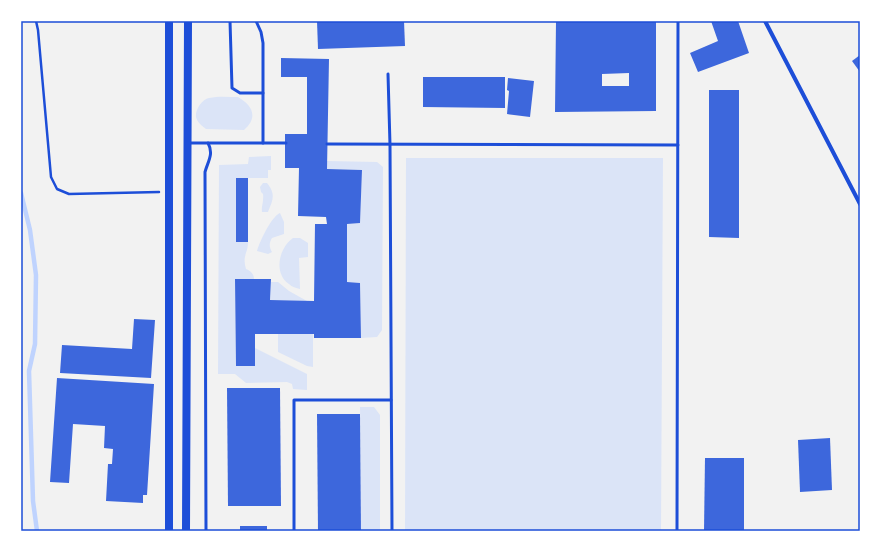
<svg xmlns="http://www.w3.org/2000/svg" width="881" height="552" font-family="'Golos Text',sans-serif">
	<style>
		.green { fill: #dbe4f7 }
		.lines { fill: none; stroke-linecap: round; stroke-linejoin: round }
		.stream { stroke: #bfd3fe; stroke-width: 4.5 }
		.building { fill: #3d67dc; fill-rule: evenodd }
		.path { stroke: #1d4ed8; stroke-width: 2.5 }
		.service { stroke: #1d4ed8; stroke-width: 3 }
		.minor { stroke: #1d4ed8; stroke-width: 4 }
		.secondary { stroke: #1d4ed8; stroke-width: 8 }
		.neatline { fill: none; stroke: #1d4ed8; stroke-width: 1.5 }
	</style>
	<rect width="100%" height="100%" fill="#f2f2f2"/>
	<g class="green">
		<path d="M238 97C252 105 259 117 244 130L206 129C202 126 197 122 196 117 195 110 202 99 209 98 218 96 228 97 238 97Z"/>
		<path d="M271 156V170H268V178H236V242H248C248 254 242 255 246 269 251 271 254 274 254 279H235L236 365 255 366V348L307 374V390L293 389 292 384 287 382 246 383 235 374H218L219 165 248 164 249 157Z"/>
		<path d="M406 158H663L661 531H405Z"/>
		<path d="M327 161 377 162 383 167 382 330 377 337 361 338 360 283 347 282V224L360 223 362 170 327 169Z"/>
		<path d="M263 183H267C276 194 273 200 268 212H262C261 207 264 201 263 194L261 192 260 187Z"/>
		<path d="M280 213 284 222V234L272 238C269 243 269 247 272 252L268 254 257 251C260 241 271 217 280 213Z"/>
		<path d="M293 238H300L308 243V257L299 258 300 289C296 288 292 287 289 284 273 273 279 248 293 238Z"/>
		<path d="M271 282H278L289 291 307 301 270 300Z"/>
		<path d="M278 334H313V367L307 366 278 352Z"/>
		<path d="M360 407H374L380 415V531H361Z"/>
	</g>
	<g class="lines">
		<path class="stream" d="M21 193 30 230 36 275 35 344 29 371 33 501 37 531"/>
	</g>
	<g class="building">
		<path d="M317 21H404L405 46 318 49Z"/>
		<path d="M556 21H656V111L555 112ZM629 73V86H602V74Z"/>
		<path d="M711 21H738L749 53 698 72 690 53 718 41Z"/>
		<path d="M860 55V72L852 61Z"/>
		<path d="M281 58 329 59 327 169 362 170 360 223 347 224V282L360 283 361 338H314V334H255V366H236L235 279H271L270 300 314 301 315 224H327L326 217 298 216 299 168H285V134H307V77H281Z"/>
		<path d="M423 77H505V108L423 107Z"/>
		<path d="M508 78 534 81 530 117 507 114 509 91 507 90Z"/>
		<path d="M709 90H739V238L709 237Z"/>
		<rect x="236" y="178" width="12" height="64"/>
		<path d="M134 319 155 320 151 378 60 373 62 345 132 349Z"/>
		<path d="M57 378 154 384 147 495H143V503L106 501 108 464H112L113 449 104 448 105 426 73 424 69 483 50 482Z"/>
		<path d="M227 388H280L281 506H228Z"/>
		<path d="M317 414H360L361 531H318Z"/>
		<path d="M830 438 832 490 800 492 798 440Z"/>
		<path d="M705 458H744V531H704Z"/>
		<rect x="240" y="526" width="27" height="5"/>
	</g>
	<g class="lines">
		<path class="path" d="M36 21 38 30 51 177 57 189 69 194 159 192"/>
		<g class="service">
			<path d="M230 21 232 88 240 93H263"/>
			<path d="M388 74 390 145 392 531"/>
			<path d="M188 143H263V43L261 32 256 21"/>
			<path d="M263 143H286"/>
			<path d="M327 144 678 145"/>
			<path d="M206 531 205 172C208 161 214 154 208 143"/>
			<path d="M294 531V400H391"/>
			<path d="M677 531 678 21"/>
		</g>
		<path class="minor" d="M765 21 860 204"/>
		<g class="secondary">
			<path d="M169 531V21"/>
			<path d="M186 531 188 21"/>
		</g>
	</g>
	<rect width="881" height="552" fill="none" stroke="#ffffff" stroke-width="44"/>
	<rect x="22" y="22" width="837" height="508" class="neatline"/>
</svg>
